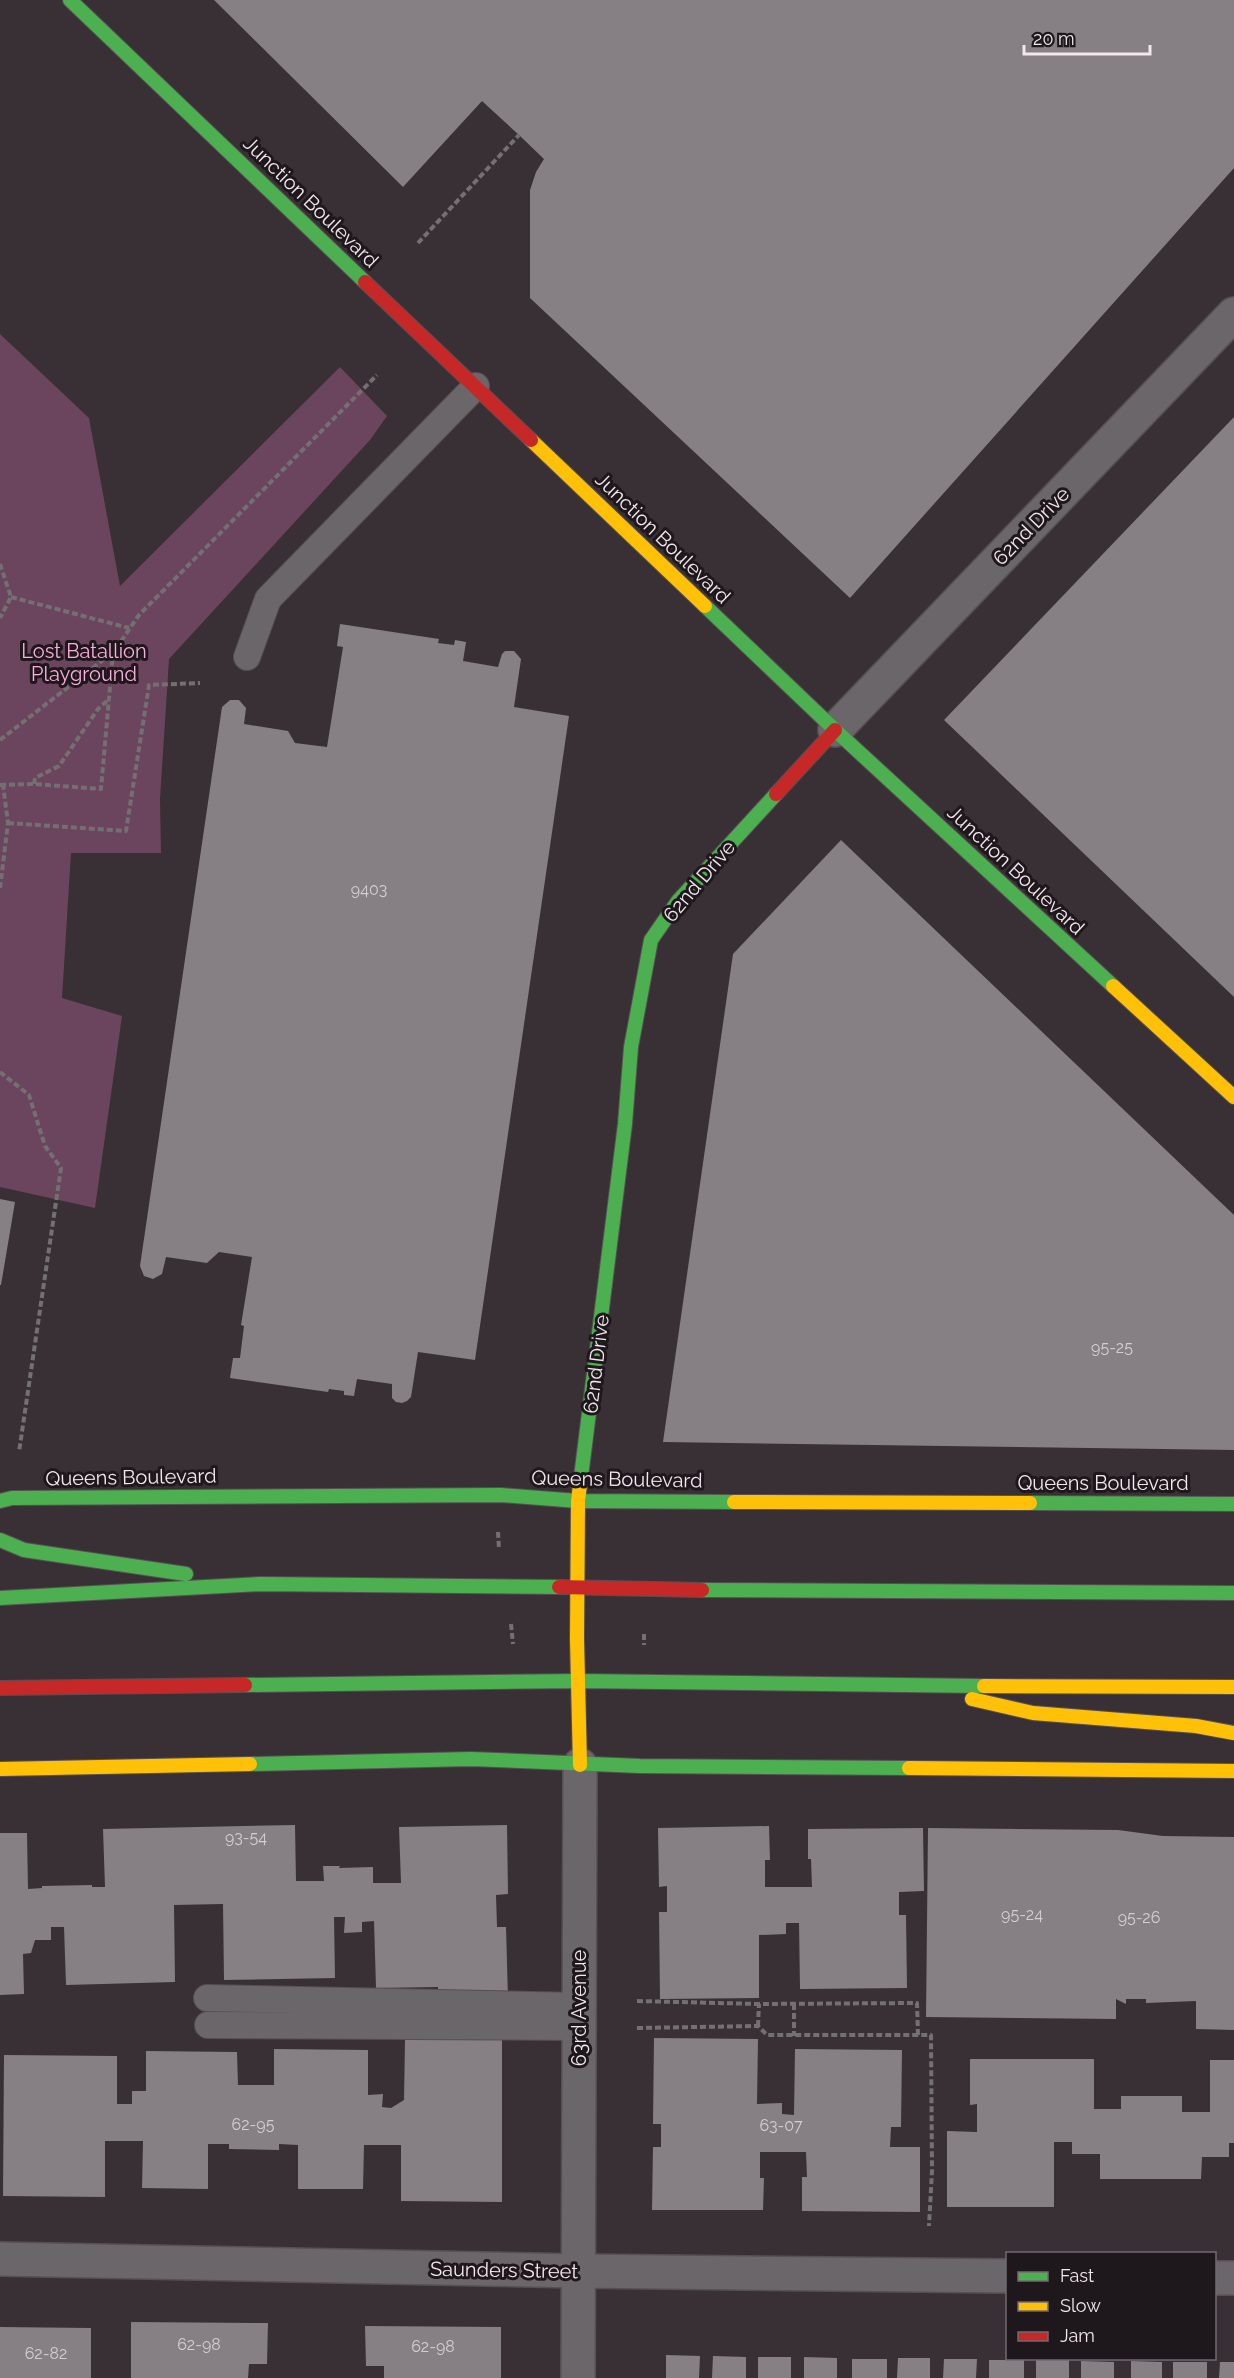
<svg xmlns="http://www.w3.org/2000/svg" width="1234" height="2378" font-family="Raleway,sans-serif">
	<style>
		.green { fill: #6b455e }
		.building { fill: #867f83 }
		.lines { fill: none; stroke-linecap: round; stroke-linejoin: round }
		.lane-casing { stroke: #564f53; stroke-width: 28 }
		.street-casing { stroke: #564f53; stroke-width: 36 }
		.fast-casing { stroke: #564f53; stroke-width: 16 }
		.slow-casing { stroke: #564f53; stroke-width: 16 }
		.jam-casing { stroke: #564f53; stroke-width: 16 }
		.path { stroke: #746f72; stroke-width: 4; stroke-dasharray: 6 3; stroke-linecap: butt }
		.lane { stroke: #6b6669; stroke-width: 26 }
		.street { stroke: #6b6669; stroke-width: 33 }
		.fast { stroke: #4caf50; stroke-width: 14 }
		.slow { stroke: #ffc107; stroke-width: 14 }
		.jam { stroke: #c62828; stroke-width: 14 }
		.labels { text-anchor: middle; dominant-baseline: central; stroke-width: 6; stroke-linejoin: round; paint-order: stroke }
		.number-label { font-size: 16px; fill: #d6cdd2 }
		.street-label { font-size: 20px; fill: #f1e7ed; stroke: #1e171c }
		.park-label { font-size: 20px; fill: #f9aede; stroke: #1e171c }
	</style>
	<rect width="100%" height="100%" fill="#383035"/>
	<path class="green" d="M0 334 89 418 120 586 340 367 387 416 370 440 169 659 160 799 161 853H71L62 998 122 1016 95 1208 0 1187Z"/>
	<g class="building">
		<path d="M214 0H1234V168L850 598 530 298V190L536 172 544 159 519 135 482 101 403 187Z"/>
		<path d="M1234 417V997L944 720Z"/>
		<path d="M340 624 439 639 438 643 454 645 455 640 466 642 463 661 498 667 502 654 505 651H514L521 659 514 707 569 716 475 1360 418 1352 411 1397 407 1401 402 1403 396 1402 392 1398V1384L357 1379 354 1396 344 1395V1391L329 1389 328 1392 230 1378 233 1358H240L244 1326 241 1325 252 1257 219 1252 207 1263 166 1257 162 1274 153 1279 144 1276 140 1266 222 707 230 700H239L246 708 244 724 288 731 295 743 327 747 343 647 337 646Z"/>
		<path d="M841 840 1234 1215V1450L663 1442 733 954Z"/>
		<path d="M0 1199 15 1202 1 1285H0Z"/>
		<path d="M295 1825 296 1881H324L323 1866H340L339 1868 373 1867V1883H401L399 1827 507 1825 508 1894 496 1895 497 1927H506L508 1999 438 2001V1987L376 1988 374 1921 362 1922V1932L344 1933 345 1917H334L335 1978 224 1980 223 1904 174 1905 175 1982 66 1985 64 1927H51V1940H35L31 1953 23 1954 24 1994 0 1995V1833H27L28 1889 42 1888V1886L92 1885V1887H105L103 1829Z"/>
		<path d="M769 1826 770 1860H765V1887H812L811 1859H808V1829L923 1828 924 1891 899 1892V1915H906L907 1988 800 1989 799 1923H786V1934L759 1935V1998L660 1999 659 1912H667V1886L659 1887 658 1828Z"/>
		<path d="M928 1828 1118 1830 1163 1836 1234 1837V2030L1196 2029V2001L1146 2003V1999H1126V2004L1116 1999V2019L926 2017Z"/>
		<path d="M654 2038 758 2039 757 2104 782 2103V2114L794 2115 795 2049 902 2050 901 2127H891L890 2147H920V2212L802 2211V2177H807L806 2152H760V2178H764L763 2210H652L653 2147H661V2124H653Z"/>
		<path d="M405 2040H502V2202L401 2201V2145H364L363 2189H298V2145L279 2144V2150L229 2149V2144H208V2189L142 2188 143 2141H105V2197L3 2196 4 2055 117 2056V2104H132V2091H146V2051L237 2052 238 2085H274V2049L368 2050V2095L383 2094 382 2107 391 2108 404 2100Z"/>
		<path d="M970 2059H1094V2109H1121V2096H1182V2112H1210V2060H1234V2143H1229V2157H1202L1201 2179H1100V2154H1072V2142H1054V2207H947V2131L977 2132V2104L970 2105Z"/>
		<path d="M131 2322 268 2323 267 2364H249L248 2378H131Z"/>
		<path d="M365 2326 501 2327V2378H384V2366H366Z"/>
		<path d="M0 2327 91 2328V2378H0Z"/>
		<path d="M666 2355 700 2356 699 2378H666Z"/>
		<path d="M713 2356 746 2357V2378H712Z"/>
		<rect x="758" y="2357" width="33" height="21"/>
		<path d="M804 2357 837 2358V2378H804Z"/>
		<path d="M898 2358H930V2378H897Z"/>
		<rect x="852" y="2359" width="35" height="19"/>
		<path d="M944 2359H977L976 2378H943Z"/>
		<path d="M1036 2359 1069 2360V2378H1036Z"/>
		<rect x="989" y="2360" width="35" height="18"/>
		<path d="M1081 2361 1114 2362V2378H1081Z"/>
		<path d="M1131 2361 1162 2362V2378H1131Z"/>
		<rect x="1173" y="2362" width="34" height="16"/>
		<path d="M1220 2362H1234V2378H1219Z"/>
	</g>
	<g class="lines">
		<defs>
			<g id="lane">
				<path d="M247 657 268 599 476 386"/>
				<path d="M207 1998 579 2006"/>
				<path d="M208 2025 580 2027"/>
			</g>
			<g id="street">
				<path d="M835 730 1234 314"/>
				<path d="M0 2259 579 2271 1008 2276"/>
				<path d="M1214 2278H1234"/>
				<path d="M578 2378 580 1765"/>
			</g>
			<g id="fast">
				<path d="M70 0 365 282"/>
				<path d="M705 606 835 730 1113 986"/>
				<path d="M580 1485 625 1124 631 1047 651 940 678 901 776 794"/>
				<path d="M0 1501 12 1498 501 1495 578 1501 734 1502"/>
				<path d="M1030 1503 1234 1504"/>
				<path d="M0 1540 24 1550 186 1574"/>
				<path d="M702 1590 1234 1593"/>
				<path d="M0 1598 260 1584 559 1587"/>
				<path d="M245 1685 578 1681 984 1686"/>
				<path d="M250 1764 471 1759 640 1766 909 1768"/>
			</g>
			<g id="slow">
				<path d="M531 440 705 606"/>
				<path d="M1113 986 1234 1097"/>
				<path d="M580 1485 578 1501 577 1639 580 1765"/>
				<path d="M734 1502 1030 1503"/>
				<path d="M984 1686 1234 1687"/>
				<path d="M972 1699 1033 1713 1196 1726 1234 1733"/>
				<path d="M909 1768 1234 1771"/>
				<path d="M0 1769 250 1764"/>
			</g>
			<g id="jam">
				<path d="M365 282 531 440"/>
				<path d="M776 794 835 730"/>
				<path d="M559 1587 702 1590"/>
				<path d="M0 1688 245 1685"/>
			</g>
		</defs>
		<use href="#lane" class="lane-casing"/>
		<use href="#street" class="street-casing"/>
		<use href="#fast" class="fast-casing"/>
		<use href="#slow" class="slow-casing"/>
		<use href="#jam" class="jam-casing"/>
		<g class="path">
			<path d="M418 243 519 135"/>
			<path d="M0 564 11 597 0 618"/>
			<path d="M11 597 129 628"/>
			<path d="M0 740 112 653"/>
			<path d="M34 784 35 778 59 766 98 709 108 700"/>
			<path d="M0 785 34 784 101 789 113 653 139 615 377 375"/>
			<path d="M8 823 126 831 149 685 200 683"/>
			<path d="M0 888 8 823 3 785"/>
			<path d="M0 1072 29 1095 45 1146 61 1168 19 1452"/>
			<path d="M498 1532 499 1549"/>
			<path d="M511 1624 513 1644"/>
			<path d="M644 1634V1645"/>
			<path d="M637 2001 759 2004 917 2003 918 2035"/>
			<path d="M794 2004V2036"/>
			<path d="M758 2026 759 2004"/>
			<path d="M637 2028 758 2026 767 2035H931L932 2171 929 2226"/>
		</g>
		<use href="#lane" class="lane"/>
		<use href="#street" class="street"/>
		<use href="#fast" class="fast"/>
		<use href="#slow" class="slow"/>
		<use href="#jam" class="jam"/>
	</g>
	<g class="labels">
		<g class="number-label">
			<text x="369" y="889">9403</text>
			<text x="1112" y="1347">95-25</text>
			<text x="246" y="1837">93-54</text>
			<text x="1022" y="1914">95-24</text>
			<text x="1139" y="1917">95-26</text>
			<text x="253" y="2124">62-95</text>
			<text x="781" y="2125">63-07</text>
			<text x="199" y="2344">62-98</text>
			<text x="433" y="2346">62-98</text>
			<text x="46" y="2353">62-82</text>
		</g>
		<g class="street-label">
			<text transform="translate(311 202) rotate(44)">Junction Boulevard</text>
			<text transform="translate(1031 526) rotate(-46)">62nd Drive</text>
			<text transform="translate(663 538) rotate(44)">Junction Boulevard</text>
			<text transform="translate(1016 870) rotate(43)">Junction Boulevard</text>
			<text transform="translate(699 881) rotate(-50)">62nd Drive</text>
			<text transform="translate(596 1364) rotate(-83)">62nd Drive</text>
			<text transform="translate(131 1477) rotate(-1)">Queens Boulevard</text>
			<text transform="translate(617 1479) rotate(1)">Queens Boulevard</text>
			<text x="1103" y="1483">Queens Boulevard</text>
			<text transform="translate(579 2008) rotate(-90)">63rd Avenue</text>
			<text transform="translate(504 2270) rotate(1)">Saunders Street</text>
		</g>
		<g class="park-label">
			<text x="84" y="651">Lost Batallion<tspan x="84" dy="23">Playground</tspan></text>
		</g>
	</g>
	<rect x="1006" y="2252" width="210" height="108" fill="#1e171c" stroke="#726a70" stroke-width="1.5"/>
	<rect x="1018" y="2272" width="30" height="9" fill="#4caf50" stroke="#726a70" stroke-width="1.5"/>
	<text x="1060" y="2282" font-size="18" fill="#f1e7ed">Fast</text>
	<rect x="1018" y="2302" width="30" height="9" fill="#ffc107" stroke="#726a70" stroke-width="1.5"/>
	<text x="1060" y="2312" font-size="18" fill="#f1e7ed">Slow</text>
	<rect x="1018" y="2332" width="30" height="9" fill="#c62828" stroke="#726a70" stroke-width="1.5"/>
	<text x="1060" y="2342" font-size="18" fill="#f1e7ed">Jam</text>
	<path d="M1024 45v9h126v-9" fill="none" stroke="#f1e7ed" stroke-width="3"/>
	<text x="1033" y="45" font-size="18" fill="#f1e7ed" stroke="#1e171c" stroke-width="4.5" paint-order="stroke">20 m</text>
</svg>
